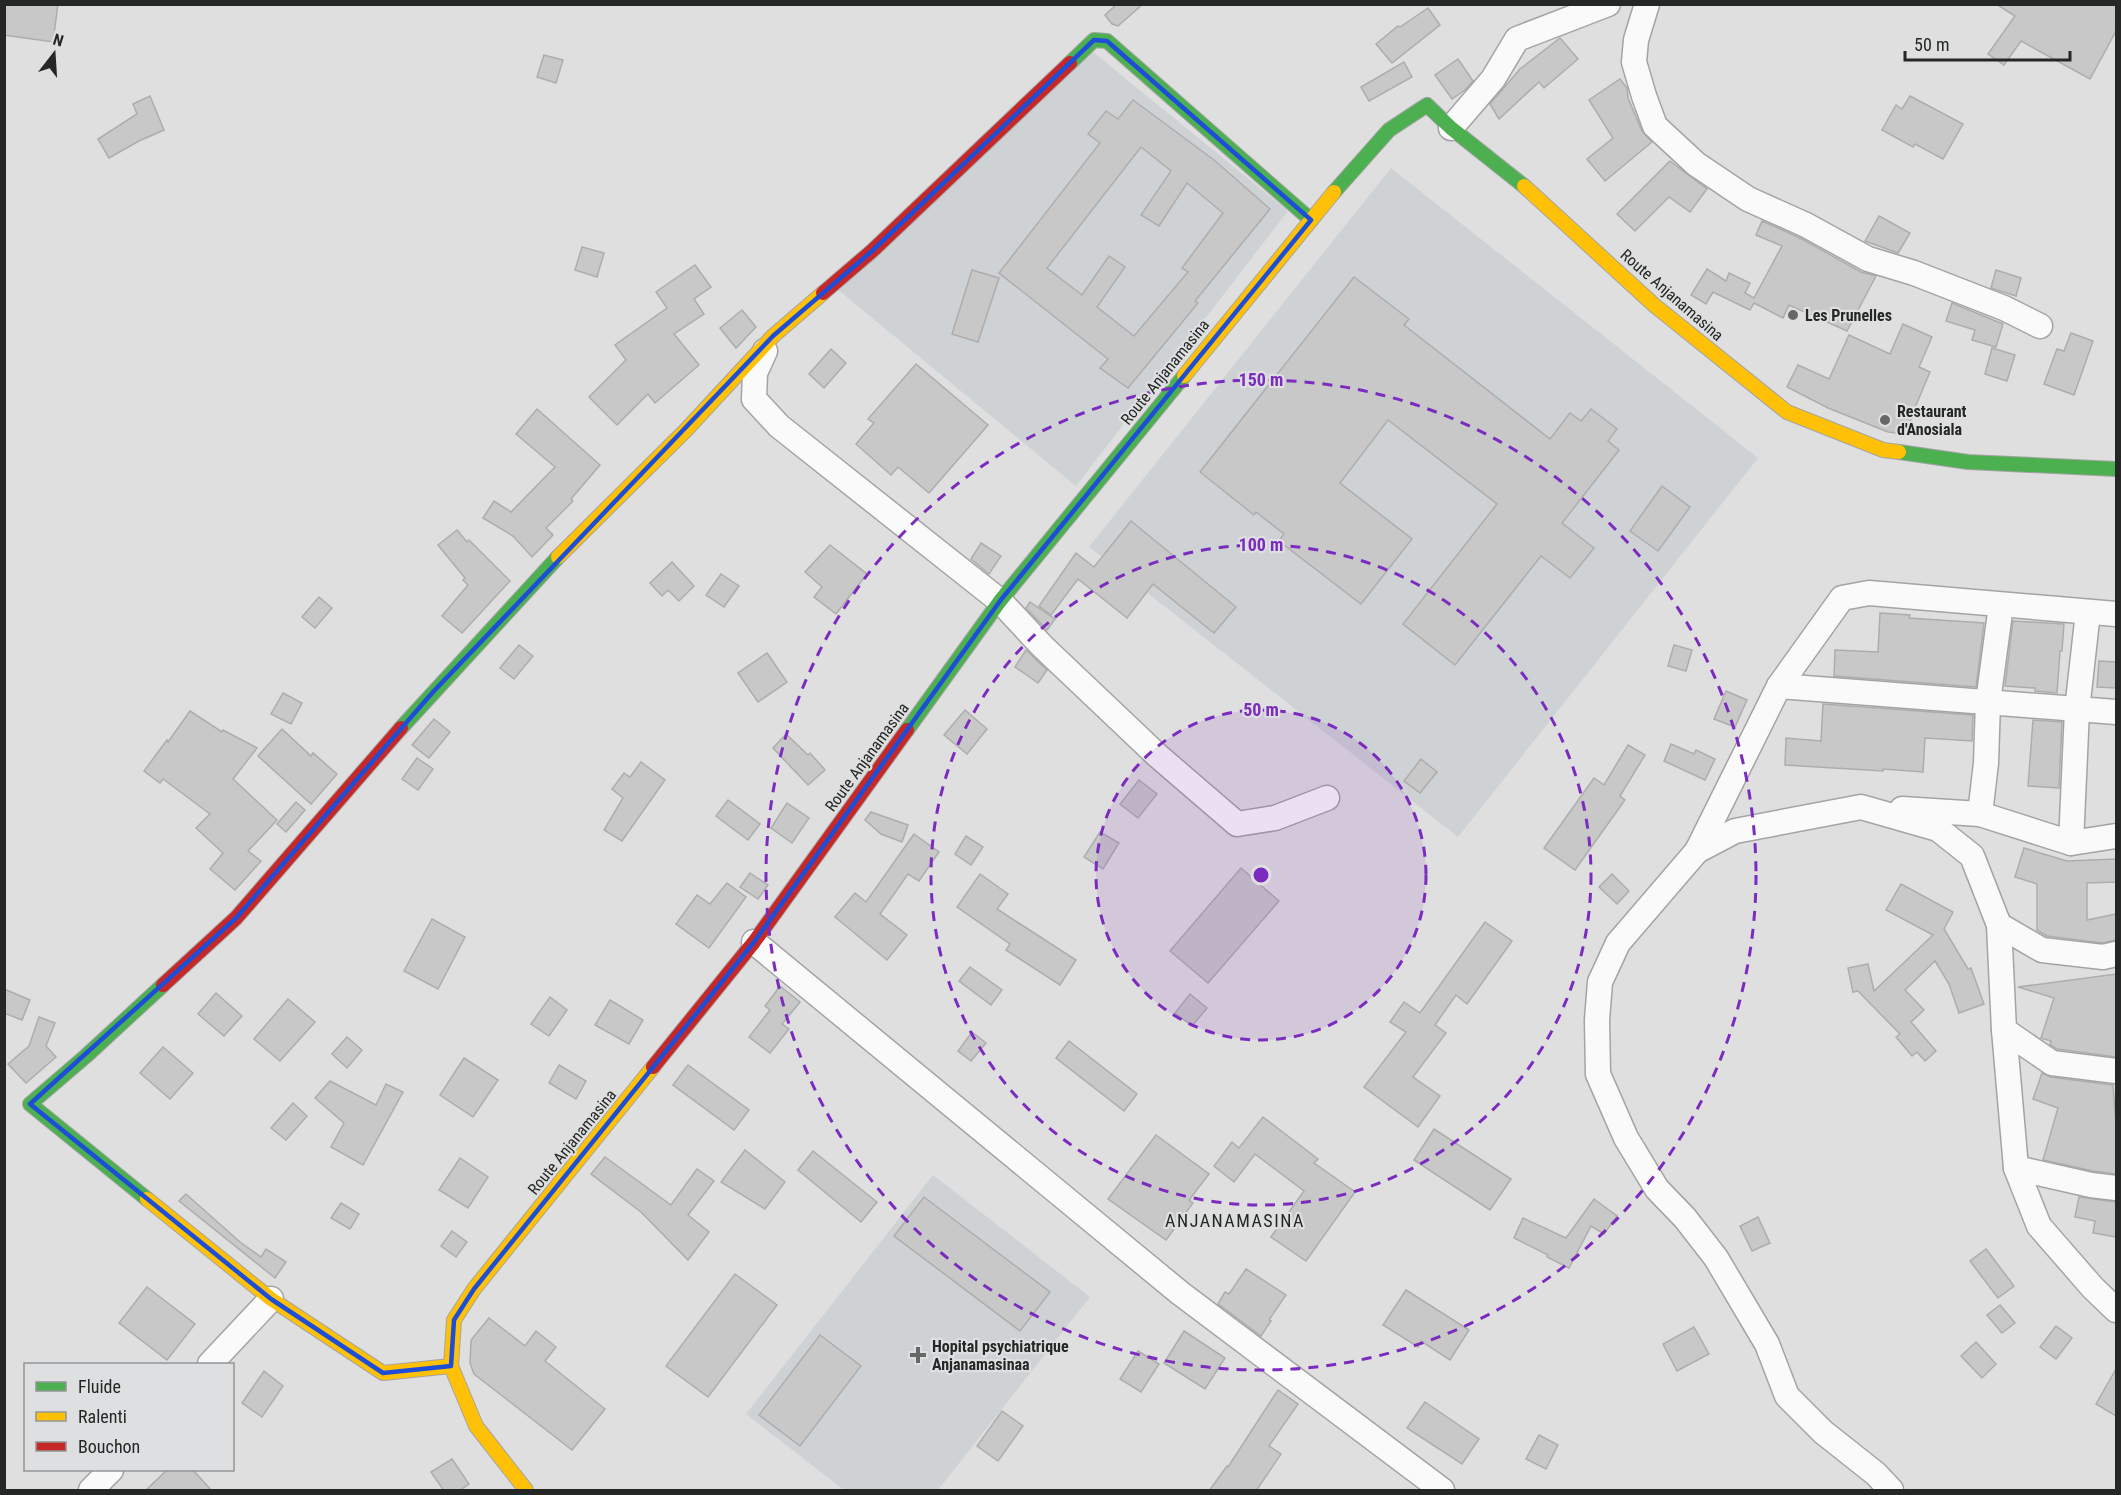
<svg xmlns="http://www.w3.org/2000/svg" width="2121" height="1495" font-family="'Roboto Condensed',sans-serif">
	<style>
		.built { fill: #ced2d5 }
		.building { fill: #c8c8c8; stroke: #aeadae; stroke-width: 1.5; fill-rule: evenodd }
		.lines { fill: none; stroke-linecap: round; stroke-linejoin: round }
		.street-casing { stroke: #a4a4a4; stroke-width: 27 }
		.fast-casing { stroke: #a4a4a4; stroke-width: 16 }
		.slow-casing { stroke: #a4a4a4; stroke-width: 16 }
		.jam-casing { stroke: #a4a4a4; stroke-width: 16 }
		.street { stroke: #fafafa; stroke-width: 24 }
		.fast { stroke: #4caf50; stroke-width: 14 }
		.slow { stroke: #ffc107; stroke-width: 14 }
		.jam { stroke: #c62828; stroke-width: 14 }
		.marked { fill: none; stroke: #1d4ed8; stroke-width: 4.5; stroke-linejoin: round }
		.ring { fill: none; stroke: #7b2cbf; stroke-width: 3; stroke-dasharray: 10 8 }
		.poi-dot { fill: #666767; stroke: #dedfe0; stroke-width: 2 }
		.labels { text-anchor: middle; dominant-baseline: central; stroke-width: 4.5; stroke-linejoin: round; paint-order: stroke }
		.street-label { font-size: 16px; fill: #252626; stroke: #dedfe0 }
		.poi-label { font-size: 16px; font-weight: bold; fill: #252626; stroke: #dedfe0; text-anchor: start }
		.neighbourhood-label { font-size: 18px; letter-spacing: 1.5px; fill: #252626; stroke: #dedfe0 }
		.centre { fill: #7b2cbf; stroke: #dedfe0; stroke-width: 3 }
		.ring-label { font-size: 18px; text-anchor: middle; font-weight: bold; fill: #7b2cbf; stroke: #dedfe0; stroke-width: 4.5; stroke-linejoin: round; paint-order: stroke }
	</style>
	<rect width="100%" height="100%" fill="#dfdfdf"/>
	<g class="built">
		<path d="M1093 52 1288 211 1076 486 836 288Z"/>
		<path d="M1391 168 1758 458 1458 837 1089 547Z"/>
		<path d="M933 1175 1090 1297 938 1490H844L746 1414Z"/>
	</g>
	<g class="building">
		<path d="M4 4H58L53 42 4 35Z"/>
		<path d="M1117 4H1143L1118 26 1112 24 1105 15Z"/>
		<path d="M1996 4H2116V31L2090 79 2021 41 2004 65 1988 54 2015 16Z"/>
		<path d="M1428 8 1440 25 1392 63 1376 44 1398 26 1400 27Z"/>
		<path d="M1560 38 1578 59 1544 88 1539 82 1499 119 1490 104 1520 69Z"/>
		<path d="M544 55 563 60 556 83 537 77Z"/>
		<path d="M1458 59 1473 81 1465 90 1452 99 1435 75Z"/>
		<path d="M1404 62 1412 77 1369 101 1361 87Z"/>
		<path d="M1620 79 1627 88 1628 98 1642 131 1652 142 1605 181 1587 159 1613 138 1589 100Z"/>
		<path d="M150 96 164 130 139 141 109 158 98 139 137 114 133 104Z"/>
		<path d="M1910 96 1963 124 1943 159 1915 144 1913 147 1882 130 1896 105 1902 109Z"/>
		<path d="M1133 100 1214 160 1270 209 1195 301 1198 303 1128 388 1100 368 1108 359 999 273 1100 143 1088 134 1106 111 1118 119ZM1141 147 1171 171 1141 215 1159 226 1187 183 1223 213 1182 268 1188 272 1134 336 1097 307 1125 267 1109 256 1082 295 1047 268Z"/>
		<path d="M1670 161 1707 189 1690 212 1669 197 1635 231 1617 214Z"/>
		<path d="M1879 216 1910 233 1898 253 1865 241Z"/>
		<path d="M1762 221 1800 238 1861 272 1876 276 1847 331 1789 305 1783 318 1754 303 1750 310 1713 292 1706 304 1691 295 1707 269 1726 281 1729 273 1750 283 1745 293 1754 298 1782 246 1756 235Z"/>
		<path d="M582 247 604 253 597 277 575 270Z"/>
		<path d="M695 265 711 287 694 299 704 314 674 334 699 365 655 403 648 394 617 425 589 397 626 360 615 345 667 308 656 292Z"/>
		<path d="M972 270 999 278 978 342 952 334Z"/>
		<path d="M1996 270 2021 278 2016 296 1991 288Z"/>
		<path d="M1354 277 1409 319 1404 325 1550 439 1570 413 1581 421 1591 409 1617 429 1608 441 1619 450 1562 523 1594 548 1570 578 1541 556 1455 665 1403 624 1497 504 1388 420 1340 483 1412 539 1361 604 1279 541 1284 534 1256 512 1254 515 1200 472Z"/>
		<path d="M1952 303 2003 324 1996 347 1972 340 1975 330 1946 321Z"/>
		<path d="M742 310 756 327 736 348 720 328Z"/>
		<path d="M1903 324 1932 337 1919 367 1930 372 1914 410 1906 434 1888 432 1828 408 1787 387 1798 365 1829 379 1849 335 1890 354Z"/>
		<path d="M2071 333 2093 341 2074 395 2044 384 2057 349 2064 351Z"/>
		<path d="M1992 348 2015 355 2007 381 1985 374Z"/>
		<path d="M831 349 846 363 824 388 809 374Z"/>
		<path d="M916 364 988 425 929 493 898 467 891 475 856 444 874 423 868 419Z"/>
		<path d="M537 409 600 465 571 499 573 501 546 528 553 535 532 557 513 536 483 518 494 501 511 512 555 467 516 434Z"/>
		<path d="M1662 486 1690 507 1658 551 1630 531Z"/>
		<path d="M1131 521 1236 607 1214 633 1153 584 1127 618 1078 579 1051 615 1039 606 1076 553 1094 567Z"/>
		<path d="M457 530 467 542 469 540 510 581 462 633 442 616 468 585 463 580 465 578 438 545Z"/>
		<path d="M981 543 1001 556 989 574 971 559Z"/>
		<path d="M830 545 867 574 836 614 814 597 822 587 805 572Z"/>
		<path d="M672 562 694 586 679 601 668 590 662 596 650 583Z"/>
		<path d="M721 574 739 586 724 607 706 595Z"/>
		<path d="M319 597 332 608 315 628 302 617Z"/>
		<path d="M1030 602 1055 619 1047 630 1026 608Z"/>
		<path d="M1880 613 1910 615 1909 618 1984 623 1976 687 1834 676 1835 650 1878 652Z"/>
		<path d="M2013 621 2064 624 2062 651H2060L2057 693 2035 691V688L2005 686Z"/>
		<path d="M519 645 533 656 514 679 500 668Z"/>
		<path d="M1674 645 1692 650 1686 671 1668 666Z"/>
		<path d="M1026 650 1047 670 1038 683 1015 667Z"/>
		<path d="M767 653 787 682 758 702 738 673Z"/>
		<path d="M2099 661 2116 662V688L2097 687Z"/>
		<path d="M1726 691 1747 700 1735 727 1714 719Z"/>
		<path d="M283 693 302 703 291 724 271 714Z"/>
		<path d="M1823 704 1973 715 1972 741 1925 738 1923 772 1883 769V771L1785 765 1786 738 1821 741Z"/>
		<path d="M965 710 987 729 967 754 944 735Z"/>
		<path d="M190 711 222 732 223 730 257 748 233 779 277 820 248 851 261 861 235 890 210 869 223 853 196 828 210 814 163 779 160 783 144 771 167 740 168 742Z"/>
		<path d="M434 719 450 732 429 758 412 745Z"/>
		<path d="M2033 720 2062 722 2059 788 2028 786Z"/>
		<path d="M282 729 311 756 313 753 337 774 311 804 258 756Z"/>
		<path d="M786 734 808 755 810 753 825 770 808 785 773 748Z"/>
		<path d="M1671 744 1694 754 1696 750 1715 759 1705 780 1664 761Z"/>
		<path d="M1628 745 1645 755 1620 796 1625 800 1575 870 1544 848 1594 778 1604 785Z"/>
		<path d="M417 758 433 769 418 790 402 779Z"/>
		<path d="M1421 759 1437 772 1420 793 1404 781Z"/>
		<path d="M641 762 665 780 622 841 604 830 623 798 612 789 624 773 630 777Z"/>
		<path d="M1139 780 1157 794 1138 818 1120 804Z"/>
		<path d="M728 800 760 824 748 840 716 816Z"/>
		<path d="M296 802 305 810 286 832 277 824Z"/>
		<path d="M787 803 809 818 792 843 771 828Z"/>
		<path d="M871 812 908 825 902 842 881 834 865 820Z"/>
		<path d="M1100 832 1119 843 1103 869 1084 857Z"/>
		<path d="M914 834 939 852 919 881 908 874 880 914 907 935 887 960 835 917 855 893 866 902Z"/>
		<path d="M966 836 983 847 971 865 955 854Z"/>
		<path d="M2024 848 2067 861 2116 859V882L2087 883V920L2116 914V940L2102 943 2047 936 2037 930V884L2015 877Z"/>
		<path d="M1241 868 1279 901 1208 983 1170 951Z"/>
		<path d="M750 873 768 885 758 899 740 887Z"/>
		<path d="M980 874 1008 894 997 909 1076 960 1060 985 1006 950 1010 944 957 907Z"/>
		<path d="M1612 874 1629 891 1617 904 1599 887Z"/>
		<path d="M727 883 746 897 709 948 676 924 697 895 710 904Z"/>
		<path d="M1901 884 1953 912 1944 929 1968 969 1971 968 1984 1004 1959 1013 1949 984 1935 961 1905 990 1924 1010 1911 1022 1936 1051 1925 1061 1917 1052 1912 1056 1896 1037 1900 1034 1858 991 1853 992 1848 968 1868 964 1874 991 1933 935 1886 910Z"/>
		<path d="M432 919 465 937 438 989 404 971Z"/>
		<path d="M1485 922 1512 941 1467 1004 1456 995 1435 1025 1446 1033 1413 1077 1440 1096 1418 1127 1364 1087 1406 1032 1390 1022 1404 1002 1420 1013Z"/>
		<path d="M970 967 1002 990 991 1005 959 981Z"/>
		<path d="M2116 974V1057L2057 1049 2050 1045 2051 1041 2041 1038 2054 998 2018 987Z"/>
		<path d="M780 986 800 1002 782 1024 789 1029 770 1053 749 1037 770 1010 765 1006Z"/>
		<path d="M4 989 30 1000 22 1020 4 1013Z"/>
		<path d="M216 993 242 1016 224 1036 198 1014Z"/>
		<path d="M1190 994 1207 1008 1192 1026 1175 1013Z"/>
		<path d="M550 997 567 1010 549 1036 531 1024Z"/>
		<path d="M288 999 315 1022 280 1061 254 1039Z"/>
		<path d="M610 1000 643 1020 629 1044 595 1025Z"/>
		<path d="M39 1017 55 1023 46 1046 56 1057 26 1083 8 1064 29 1046Z"/>
		<path d="M972 1032 986 1043 971 1061 958 1051Z"/>
		<path d="M347 1037 362 1050 347 1068 332 1054Z"/>
		<path d="M1069 1041 1137 1094 1124 1111 1056 1058Z"/>
		<path d="M163 1047 193 1073 170 1099 140 1073Z"/>
		<path d="M464 1058 498 1080 473 1117 440 1095Z"/>
		<path d="M559 1065 586 1081 576 1099 549 1083Z"/>
		<path d="M688 1065 749 1110 734 1130 673 1085Z"/>
		<path d="M2042 1073 2050 1077 2113 1085 2116 1124V1174L2093 1171 2043 1160 2058 1108 2033 1099Z"/>
		<path d="M330 1081 376 1105 386 1084 403 1092 363 1165 331 1147 344 1123 315 1098Z"/>
		<path d="M293 1103 307 1116 286 1140 271 1128Z"/>
		<path d="M1263 1117 1318 1159 1314 1163 1355 1192 1306 1261 1271 1237 1304 1191 1255 1154 1234 1182 1214 1166 1232 1142 1239 1148Z"/>
		<path d="M1434 1129 1511 1179 1490 1210 1414 1160Z"/>
		<path d="M1156 1135 1209 1174 1189 1200 1193 1203 1166 1240 1108 1199Z"/>
		<path d="M745 1150 785 1182 765 1209 721 1182Z"/>
		<path d="M813 1151 877 1202 861 1222 798 1170Z"/>
		<path d="M605 1157 671 1205 697 1169 714 1181 688 1215 709 1232 688 1260 641 1212 591 1174Z"/>
		<path d="M460 1158 488 1177 468 1208 439 1190Z"/>
		<path d="M186 1194 240 1242 261 1257 266 1249 286 1262 275 1278 179 1201Z"/>
		<path d="M924 1197 1050 1292 1020 1331 894 1236Z"/>
		<path d="M2079 1197 2116 1202V1237L2093 1233 2095 1221 2075 1217Z"/>
		<path d="M1594 1199 1617 1216 1604 1234 1591 1226 1569 1268 1547 1257 1548 1255 1514 1238 1523 1218 1566 1238Z"/>
		<path d="M341 1203 359 1214 350 1229 331 1218Z"/>
		<path d="M1758 1217 1770 1243 1752 1251 1740 1226Z"/>
		<path d="M452 1231 467 1242 456 1257 441 1246Z"/>
		<path d="M1986 1249 2014 1286 1998 1298 1970 1261Z"/>
		<path d="M1246 1269 1286 1295 1269 1320 1271 1321 1261 1336 1218 1304 1225 1292 1229 1294Z"/>
		<path d="M735 1274 777 1305 708 1397 666 1366Z"/>
		<path d="M147 1287 195 1324 167 1360 119 1323Z"/>
		<path d="M1406 1290 1469 1330 1450 1360 1421 1341 1418 1347 1383 1325Z"/>
		<path d="M2000 1305 2015 1323 2002 1333 1987 1315Z"/>
		<path d="M489 1318 525 1346 536 1331 556 1347 545 1361 605 1409 572 1450 474 1374 470 1363 471 1340Z"/>
		<path d="M2056 1326 2072 1338 2056 1359 2040 1347Z"/>
		<path d="M1694 1327 1709 1354 1677 1371 1663 1344Z"/>
		<path d="M1184 1331 1225 1358 1205 1389 1164 1363Z"/>
		<path d="M820 1335 861 1366 800 1446 759 1415Z"/>
		<path d="M1976 1342 1996 1364 1982 1378 1961 1356Z"/>
		<path d="M1138 1351 1159 1364 1141 1392 1120 1379Z"/>
		<path d="M2116 1369V1416L2096 1404Z"/>
		<path d="M264 1371 283 1386 262 1417 242 1403Z"/>
		<path d="M1278 1390 1298 1404 1269 1446 1281 1454 1256 1491H1209L1227 1466 1228 1467Z"/>
		<path d="M1425 1402 1479 1439 1462 1464 1407 1428Z"/>
		<path d="M1002 1411 1023 1426 998 1461 977 1446Z"/>
		<path d="M1539 1435 1558 1445 1546 1469 1526 1459Z"/>
		<path d="M452 1459 469 1484 459 1491H444L431 1472Z"/>
		<path d="M167 1470H193L212 1491H145Z"/>
	</g>
	<g class="lines">
		<defs>
			<g id="street">
				<path d="M1647 4 1636 40 1634 62 1644 96 1655 126 1696 164 1748 199 1806 225 1868 259 1914 273 2004 308 2040 326"/>
				<path d="M1451 128 1493 79 1517 39 1608 4"/>
				<path d="M765 351 755 373 754 399 779 426 1000 601 1042 646 1158 756 1237 824 1275 818 1327 798"/>
				<path d="M1779 686 2116 712"/>
				<path d="M1902 809 1980 814 2071 843 2116 836"/>
				<path d="M1980 814 1986 763 1988 702 2001 605"/>
				<path d="M2071 843 2077 710 2088 612"/>
				<path d="M1697 851 1779 686 1842 598 1869 593 2116 614"/>
				<path d="M1999 925 2042 950 2103 957 2116 954"/>
				<path d="M754 942 1180 1293 1442 1490"/>
				<path d="M2004 1030 2052 1063 2116 1071"/>
				<path d="M2016 1168 2091 1185 2116 1188"/>
				<path d="M210 1364 271 1299"/>
				<path d="M91 1490 111 1470"/>
				<path d="M1891 1490 1876 1474 1823 1432 1787 1396 1767 1344 1716 1258 1685 1218 1657 1189 1626 1138 1598 1074 1597 1020 1600 982 1618 943 1697 851 1735 831 1861 807 1938 829 1972 856 1999 925 2004 1030 2016 1168 2039 1226 2093 1288 2116 1310"/>
			</g>
			<g id="fast">
				<path d="M1070 63 1094 40 1107 41 1311 220"/>
				<path d="M1334 192 1389 130 1427 105 1451 128 1524 186"/>
				<path d="M1899 452 1968 462 2116 469"/>
				<path d="M401 728 558 557"/>
				<path d="M907 730 1000 601 1184 376"/>
				<path d="M147 1199 30 1104 86 1056 163 985"/>
			</g>
			<g id="slow">
				<path d="M1524 186 1654 305 1787 412 1883 450 1899 452"/>
				<path d="M1184 376 1334 192"/>
				<path d="M558 557 686 430 773 336 823 293"/>
				<path d="M147 1199 271 1299 383 1373 451 1366"/>
				<path d="M526 1490 476 1426 451 1366 454 1320 474 1289 653 1067"/>
			</g>
			<g id="jam">
				<path d="M823 293 872 251 1070 63"/>
				<path d="M163 985 236 918 401 728"/>
				<path d="M653 1067 754 942 907 730"/>
			</g>
		</defs>
		<use href="#street" class="street-casing"/>
		<use href="#fast" class="fast-casing"/>
		<use href="#slow" class="slow-casing"/>
		<use href="#jam" class="jam-casing"/>
		<use href="#street" class="street"/>
		<use href="#fast" class="fast"/>
		<use href="#slow" class="slow"/>
		<use href="#jam" class="jam"/>
	</g>
	<path class="marked" d="M1094 40 1107 41 1311 220 1000 601 754 942 474 1289 454 1320 451 1366 383 1373 271 1299 30 1104 236 918 433 692 773 336 872 251Z"/>
	<circle cx="1261" cy="875" r="165" fill="#7b2cbf" fill-opacity=".12"/>
	<g class="ring">
		<circle cx="1261" cy="875" r="165"/>
		<circle cx="1261" cy="875" r="330"/>
		<circle cx="1261" cy="875" r="495"/>
	</g>
	<g class="poi-dot">
		<circle cx="1793" cy="315" r="6"/>
		<circle cx="1885" cy="420" r="6"/>
		<path d="M915 1346h6v6h6v6h-6v6h-6v-6h-6v-6h6z"/>
	</g>
	<g class="labels">
		<g class="street-label">
			<text transform="translate(1672 295) rotate(41)">Route Anjanamasina</text>
			<text transform="translate(1165 372) rotate(-51)">Route Anjanamasina</text>
			<text transform="translate(867 757) rotate(-54)">Route Anjanamasina</text>
			<text transform="translate(572 1142) rotate(-51)">Route Anjanamasina</text>
		</g>
		<g class="poi-label">
			<text x="1805" y="315">Les Prunelles</text>
			<text x="1897" y="411">Restaurant<tspan x="1897" dy="18">d'Anosiala</tspan></text>
			<text x="932" y="1346">Hopital psychiatrique<tspan x="932" dy="18">Anjanamasinaa</tspan></text>
		</g>
		<g class="neighbourhood-label">
			<text x="1235" y="1220">ANJANAMASINA</text>
		</g>
	</g>
	<circle cx="1261" cy="875" r="9" class="centre"/>
	<g class="ring-label">
		<text x="1261" y="386">150 m</text>
		<text x="1261" y="551">100 m</text>
		<text x="1261" y="716">50 m</text>
	</g>
	<rect width="2121" height="1495" fill="none" stroke="#252626" stroke-width="12"/>
	<rect x="24" y="1363" width="210" height="108" fill="#dedfe0" stroke="#949596" stroke-width="1.5"/>
	<rect x="36" y="1382" width="30" height="9" fill="#4caf50" stroke="#949596" stroke-width="1.5"/>
	<text x="78" y="1393" font-size="18" fill="#252626">Fluide</text>
	<rect x="36" y="1412" width="30" height="9" fill="#ffc107" stroke="#949596" stroke-width="1.5"/>
	<text x="78" y="1423" font-size="18" fill="#252626">Ralenti</text>
	<rect x="36" y="1442" width="30" height="9" fill="#c62828" stroke="#949596" stroke-width="1.5"/>
	<text x="78" y="1453" font-size="18" fill="#252626">Bouchon</text>
	<g transform="translate(54 54) rotate(17)" stroke="#dedfe0" stroke-width="4.5" paint-order="stroke">
	<path d="M0-4.5L10 22L0 15L-10 22Z" fill="#252626"/>
	<text y="-9" font-size="16" font-weight="bold" text-anchor="middle" fill="#252626">N</text>
	</g>
	<path d="M1905 51v9h165v-9" fill="none" stroke="#252626" stroke-width="3"/>
	<text x="1914" y="51" font-size="18" fill="#252626" stroke="#dedfe0" stroke-width="4.5" paint-order="stroke">50 m</text>
</svg>
